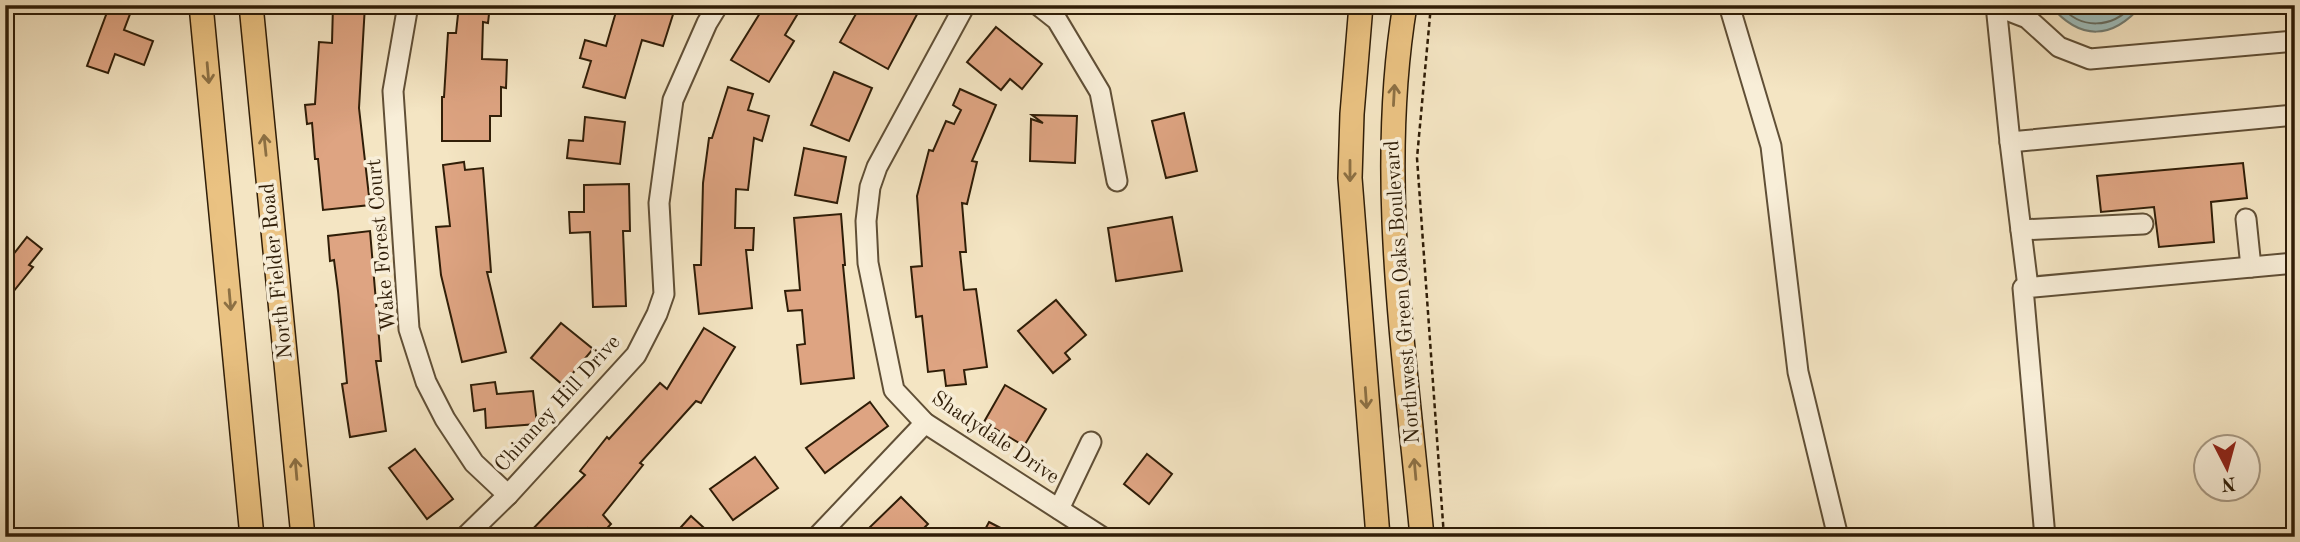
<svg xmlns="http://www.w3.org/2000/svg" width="2300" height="542" font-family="'Old Standard TT',serif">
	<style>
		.water { fill: #9ebdbb; stroke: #727d73; stroke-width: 2 }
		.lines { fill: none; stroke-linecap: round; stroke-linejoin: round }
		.shore { stroke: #666d61; stroke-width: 2 }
		.building { fill: #dea482; stroke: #2f1d07; stroke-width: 2 }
		.minor-casing { stroke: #604f36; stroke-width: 23 }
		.major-casing { stroke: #2f1d07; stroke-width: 26 }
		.path { stroke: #2f1d07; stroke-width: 2.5; stroke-dasharray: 5 3.5; stroke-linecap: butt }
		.minor { stroke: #f8eed8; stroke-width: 19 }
		.major { stroke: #eac282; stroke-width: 23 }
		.oneway { stroke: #8c7044 }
		.labels { text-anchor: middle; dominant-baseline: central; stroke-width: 7; stroke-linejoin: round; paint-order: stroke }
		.street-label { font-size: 21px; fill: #2f1d07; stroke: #f8eed8 }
	</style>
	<rect width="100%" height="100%" fill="#f4e5c3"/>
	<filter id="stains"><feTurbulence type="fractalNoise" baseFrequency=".00286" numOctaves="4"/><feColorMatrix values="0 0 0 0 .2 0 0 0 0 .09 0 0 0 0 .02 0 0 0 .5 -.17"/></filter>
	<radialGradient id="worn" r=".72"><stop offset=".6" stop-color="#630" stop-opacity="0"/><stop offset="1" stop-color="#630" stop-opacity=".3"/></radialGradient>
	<path class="water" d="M2050 5H2142C2112 40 2080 41 2050 5Z"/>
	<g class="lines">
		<path class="shore" d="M2060 5C2080 30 2112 29 2133 5"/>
	</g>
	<g class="building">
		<path d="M333 5H365L359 108 370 205 323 210 318 159H315L312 123 307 124 305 105 315 104 319 42 332 43Z"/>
		<path d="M459 5H490L488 23 483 22 482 59 507 60 506 88 501 87V116H490V141H442V97H444L448 33H456Z"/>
		<path d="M618 5H676L663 46 642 40 625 98 583 87 591 61 580 58 585 40 606 46Z"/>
		<path d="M765 5H803L785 35 794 41 769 82 731 60Z"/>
		<path d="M861 5H922L888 69 840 42Z"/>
		<path d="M109 7 130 14 124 30 153 41 144 65 115 54 108 73 87 66Z"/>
		<path d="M996 27 1042 64 1022 89 1010 79 1001 90 967 62Z"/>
		<path d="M834 72 872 88 849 141 811 125Z"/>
		<path d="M728 87 753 94 748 110 769 116 762 141 754 138 748 190 736 189 735 228H754L753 250H746L752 308 699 314 694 265H701L703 183 709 138H712Z"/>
		<path d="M960 89 996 105 972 161 977 162 967 204 962 203 966 252H960L964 290 976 289 987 367 964 370 966 384 946 386 944 370 928 372 922 316 916 317 911 267 922 266 917 196 929 150 933 151 946 121 954 124 961 110 953 105Z"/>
		<path d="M1184 113 1197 171 1166 178 1152 121Z"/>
		<path d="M1032 115 1077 116 1075 163 1030 161 1031 119 1043 123Z"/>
		<path d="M585 117 625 122 620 164 567 158 569 140 583 141Z"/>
		<path d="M804 148 846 157 837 203 795 195Z"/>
		<path d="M464 162 465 170 483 168 491 272H487L506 352 462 362 441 275 436 227 450 226 443 165Z"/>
		<path d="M2243 163 2247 198 2211 202 2214 242 2159 247 2154 207 2101 212 2097 176Z"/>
		<path d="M629 184 630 231H623L626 306 593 307 590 232 570 233 569 212H584V185Z"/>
		<path d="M841 214 845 265H843L854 378 801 384 797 345 805 344 802 310 788 311 785 291 800 290 794 218Z"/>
		<path d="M1172 217 1182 271 1116 281 1108 228Z"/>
		<path d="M370 231 381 361H376L386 431 350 437 342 384 347 383 338 291 334 260 330 261 328 236Z"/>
		<path d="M27 237 42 249 29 265 33 267 5 302V265Z"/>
		<path d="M1056 300 1086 335 1065 353 1070 359 1053 373 1018 331Z"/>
		<path d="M561 323 593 349 563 385 531 358Z"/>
		<path d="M704 328 735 347 701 403 696 401 640 463 643 465 603 515 611 524 599 537 588 528 579 537H525L585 475 580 471 607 437 609 439 660 383 667 389Z"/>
		<path d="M495 382 497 394 533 391 537 424 486 428 485 409 474 411 471 385Z"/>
		<path d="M1005 385 1046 409 1024 446 984 422Z"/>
		<path d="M870 402 888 426 825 473 806 448Z"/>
		<path d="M415 449 453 499 427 519 389 468Z"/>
		<path d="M1147 454 1172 474 1149 504 1124 484Z"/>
		<path d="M755 457 778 488 733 520 710 489Z"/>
		<path d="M901 497 928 524 915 537H875L868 529Z"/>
		<path d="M691 516 714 537H672Z"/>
		<path d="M989 522 1018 537H981Z"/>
	</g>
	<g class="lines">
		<defs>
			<g id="minor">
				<path d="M408 5 393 91 409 329 426 382 445 419 474 463 508 495"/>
				<path d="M965 5 877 167 870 187 866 221 868 263 894 390 925 423 1102 537"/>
				<path d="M1038 5 1057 20 1100 92 1117 181"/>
				<path d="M1729 5 1771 146 1798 372 1838 537"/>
				<path d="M1996 5 2010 142 2295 115"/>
				<path d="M1996 6 2027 18 2059 47 2090 59 2295 41"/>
				<path d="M2010 142 2028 287"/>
				<path d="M2246 219 2251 267"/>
				<path d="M2021 230 2143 224"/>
				<path d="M1059 509 1091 442"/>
				<path d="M465 537 508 495 636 355 657 314 664 294 659 203 673 100 707 23 718 5"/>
				<path d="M817 537 925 423"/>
				<path d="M2045 537 2023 288 2295 263"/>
			</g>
			<g id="major">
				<path d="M201 5 252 537"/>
				<path d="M251 5 303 537"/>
				<path d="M1361 5 1352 114 1350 178 1378 537"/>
				<path d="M1405 5C1376 179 1406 362 1422 537"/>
			</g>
		</defs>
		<use href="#minor" class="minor-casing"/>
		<use href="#major" class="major-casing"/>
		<path class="path" d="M1431 5 1417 158 1444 537"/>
		<use href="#minor" class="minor"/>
		<use href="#major" class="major"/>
	</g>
	<defs><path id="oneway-shaft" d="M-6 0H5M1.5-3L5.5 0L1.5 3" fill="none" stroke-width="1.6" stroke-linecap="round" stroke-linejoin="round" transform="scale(1.75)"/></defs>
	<g class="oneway">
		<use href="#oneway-shaft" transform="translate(208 73) rotate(85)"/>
		<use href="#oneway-shaft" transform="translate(1394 95) rotate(-87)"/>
		<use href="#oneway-shaft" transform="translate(265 145) rotate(-96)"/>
		<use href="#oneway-shaft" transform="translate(1350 171) rotate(90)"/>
		<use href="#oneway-shaft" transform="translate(230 300) rotate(85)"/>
		<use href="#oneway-shaft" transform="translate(1366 398) rotate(86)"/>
		<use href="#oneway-shaft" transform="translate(296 469) rotate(-95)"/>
		<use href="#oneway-shaft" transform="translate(1415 469) rotate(-95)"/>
	</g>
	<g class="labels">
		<g class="street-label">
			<text transform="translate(382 245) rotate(-95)">Wake Forest Court</text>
			<text transform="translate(277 271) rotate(-96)">North Fielder Road</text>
			<text transform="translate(1403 292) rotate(-94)">Northwest Green Oaks Boulevard</text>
			<text transform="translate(558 404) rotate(-48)">Chimney Hill Drive</text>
			<text transform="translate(995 438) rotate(34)">Shadydale Drive</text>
		</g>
	</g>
	<rect width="2300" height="542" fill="none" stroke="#f4e5c3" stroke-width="28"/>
	<rect x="7" y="7" width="2286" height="528" fill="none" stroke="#2f1d07" stroke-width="3.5"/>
	<rect x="14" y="14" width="2272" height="514" fill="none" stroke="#2f1d07" stroke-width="2"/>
	<g transform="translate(2227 468) rotate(174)"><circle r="33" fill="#f8eed8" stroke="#a89a84" stroke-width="2"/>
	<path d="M0-5L12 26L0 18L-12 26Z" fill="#8f2418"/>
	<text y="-10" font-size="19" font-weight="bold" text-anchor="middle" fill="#2f1d07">N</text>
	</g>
	<rect width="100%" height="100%" filter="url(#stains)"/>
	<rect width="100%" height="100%" fill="url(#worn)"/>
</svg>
